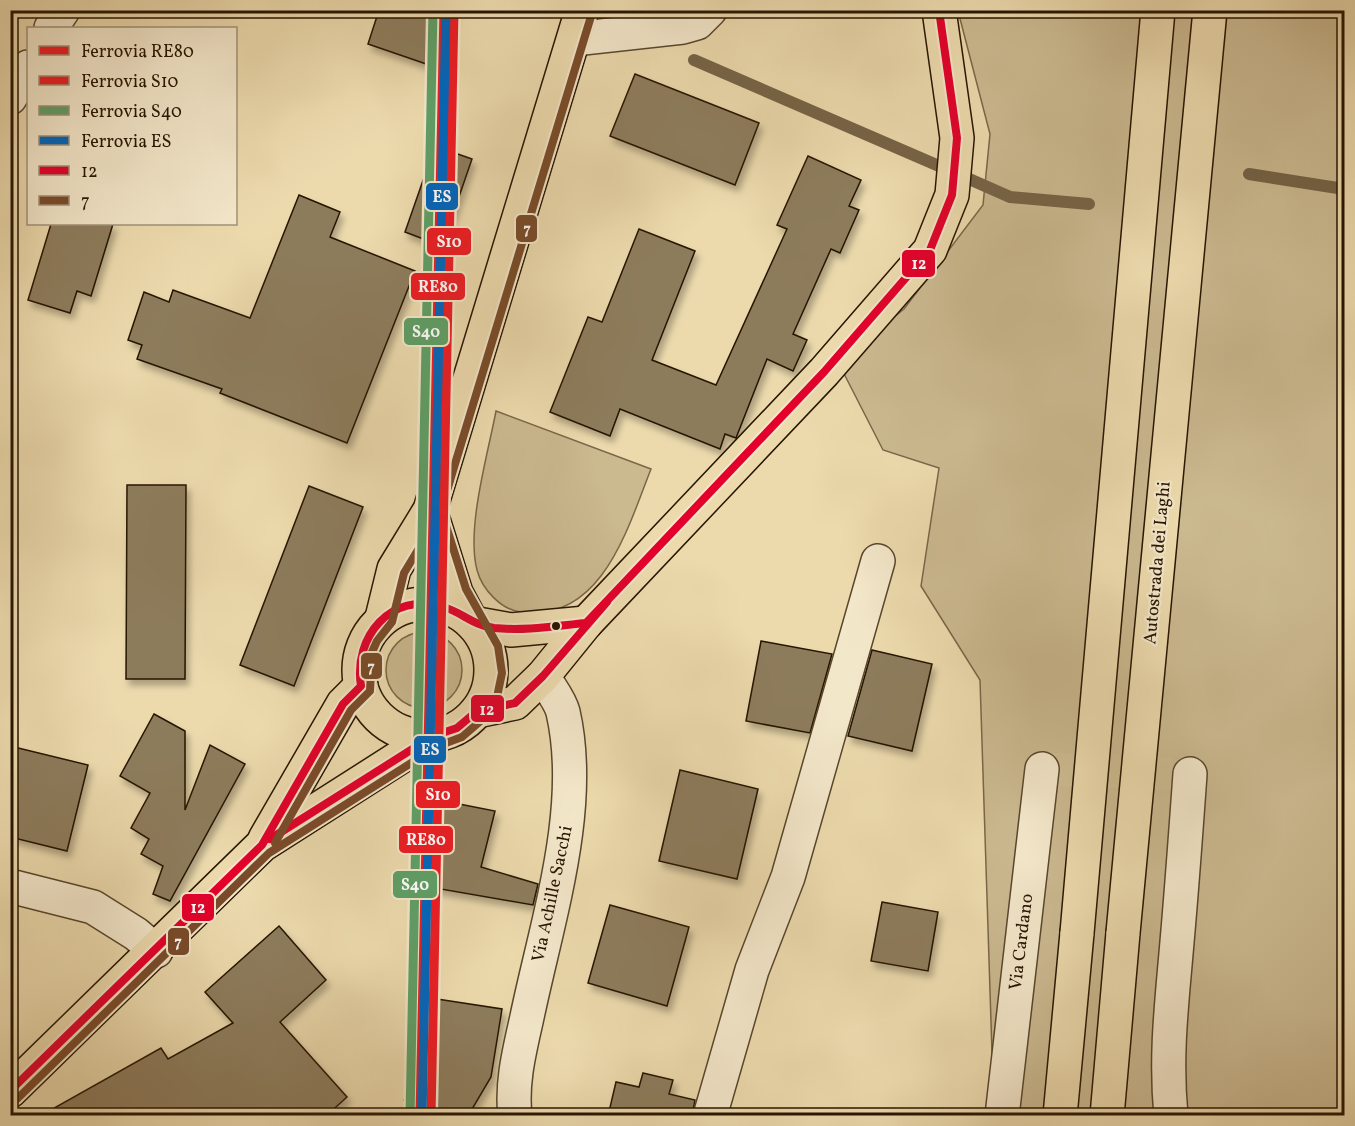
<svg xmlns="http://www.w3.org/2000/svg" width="1355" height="1126" font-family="Vollkorn,serif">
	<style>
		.green { fill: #cbb990; stroke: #796749; stroke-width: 1.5 }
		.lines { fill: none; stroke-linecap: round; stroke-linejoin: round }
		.stream { stroke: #756346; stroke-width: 12 }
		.building { fill: #8d7b5b; stroke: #271502; stroke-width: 1.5; filter: url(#shadow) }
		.minor-tunnel { stroke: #cebc93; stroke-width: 33; stroke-dasharray: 33 16; stroke-linecap: butt }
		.minor-casing { stroke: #58462d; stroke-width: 36 }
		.major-casing { stroke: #271502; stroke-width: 36 }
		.highway-casing { stroke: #271502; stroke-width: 36 }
		.minor { stroke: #f3e7ca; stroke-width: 33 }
		.major { stroke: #ecdaad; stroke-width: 33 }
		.highway { stroke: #ecdaad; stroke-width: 33 }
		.highway-bridge-casing { stroke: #271502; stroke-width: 36; stroke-linecap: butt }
		.highway-bridge { stroke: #ecdaad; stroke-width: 33 }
		.bus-1-casing { stroke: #f3e7ca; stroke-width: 12 }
		.bus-2-casing { stroke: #f3e7ca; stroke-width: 12 }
		.bus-1 { stroke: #e4002b; stroke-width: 8 }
		.bus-2 { stroke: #7a4b2a; stroke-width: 8 }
		.rail-1-casing { stroke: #f3e7ca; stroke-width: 14 }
		.rail-2-casing { stroke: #f3e7ca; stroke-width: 14 }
		.rail-3-casing { stroke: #f3e7ca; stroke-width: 14 }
		.rail-4-casing { stroke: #f3e7ca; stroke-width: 14 }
		.rail-1 { stroke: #ed1c24; stroke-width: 9 }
		.rail-2 { stroke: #ed1c24; stroke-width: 9 }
		.rail-3 { stroke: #5e9f66; stroke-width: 9 }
		.rail-4 { stroke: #0065bd; stroke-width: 9 }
		.bus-dot { fill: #271502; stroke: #f3e7ca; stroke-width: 2 }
		.labels { text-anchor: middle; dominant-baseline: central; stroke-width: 4.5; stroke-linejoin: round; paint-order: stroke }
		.street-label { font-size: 18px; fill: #271502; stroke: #f3e7ca }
		.line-badge { stroke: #f3e7ca; stroke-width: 2 }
		.badge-label { font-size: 16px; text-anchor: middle; font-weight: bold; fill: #fff }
	</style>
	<defs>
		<filter id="shadow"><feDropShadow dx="3.5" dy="6" stdDeviation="3" flood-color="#0004"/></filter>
	</defs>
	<rect width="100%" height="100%" fill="#ecdaad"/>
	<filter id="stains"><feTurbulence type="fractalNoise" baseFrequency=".00333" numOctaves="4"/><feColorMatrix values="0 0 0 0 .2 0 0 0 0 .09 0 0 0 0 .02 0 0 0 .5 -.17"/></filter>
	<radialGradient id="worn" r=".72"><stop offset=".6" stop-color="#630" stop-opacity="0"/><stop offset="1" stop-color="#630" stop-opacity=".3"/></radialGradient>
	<g class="green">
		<path d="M958 11H1344V1115H994L980 680 921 586 939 468 883 450 838 362 904 309 983 205 990 134Z"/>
		<path d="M496 411 651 469C628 527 602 623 521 612 501 610 482 589 477 570 466 528 488 454 496 411Z"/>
		<circle cx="424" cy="670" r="38"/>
	</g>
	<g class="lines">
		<g class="stream">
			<path d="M694 60 939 166"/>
			<path d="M1249 174 1344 189"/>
			<path d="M967 178 1010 197 1089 204"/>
		</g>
	</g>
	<g class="building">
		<path d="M379 10H454L435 67 368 44Z"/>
		<path d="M635 74 759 123 735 185 610 136Z"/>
		<path d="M435 146 472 159 442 246 405 232Z"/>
		<path d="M808 156 861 180 849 206 859 210 840 253 831 249 793 334 807 340 793 371 767 359 736 438 725 434 720 449 620 409 610 436 550 412 588 317 602 322 639 229 695 251 652 360 716 385 787 229 777 225Z"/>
		<path d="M299 195 340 212 330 237 415 271 347 443 220 393 222 389 137 359 142 345 128 340 144 292 169 302 173 290 250 318Z"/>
		<path d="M51 224H113L91 296 77 291 70 313 28 300Z"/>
		<path d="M127 485H186L185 679H126Z"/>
		<path d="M309 486 363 507 294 686 240 665Z"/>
		<path d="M761 641 832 654 810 733 746 721Z"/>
		<path d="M872 650 932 664 912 751 848 736Z"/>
		<path d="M154 714 185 731V810L210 745 245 764 170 901 153 894 163 866 141 854 149 839 131 828 150 793 120 776Z"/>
		<path d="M10 746 88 765 67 851 10 837Z"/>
		<path d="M680 770 758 789 737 879 659 861Z"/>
		<path d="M444 801 495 811 481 867 538 884 533 905 429 887Z"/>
		<path d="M882 902 938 912 928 971 871 961Z"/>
		<path d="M610 905 689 927 667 1006 588 983Z"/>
		<path d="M279 926 326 980 280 1022 347 1097 326 1116H40L161 1048 168 1059 233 1023 205 992Z"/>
		<path d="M437 999 502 1009 491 1077 468 1116H430L404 1100 429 1058Z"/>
		<path d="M643 1073 673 1080 669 1094 695 1100 692 1116H608L616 1082 639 1087Z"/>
	</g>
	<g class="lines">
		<path class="minor-tunnel" d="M1042 769 1190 774"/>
		<defs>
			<g id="minor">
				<path d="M51 28 63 10"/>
				<path d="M574 39 683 27 697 23 710 10"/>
				<path d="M10 98 28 67"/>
				<path d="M10 886 93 907 136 934 156 951"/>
				<path d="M515 1116C511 1082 520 1049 527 1017 547 921 585 808 563 712 560 700 549 687 543 676"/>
				<path d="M710 1116 752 970 788 877 878 561"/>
				<path d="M1002 1116 1042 769"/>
				<path d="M1171 1116C1165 1055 1172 1002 1177 942 1182 886 1186 830 1190 774"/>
			</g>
			<g id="major">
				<path d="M430 510 456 593 472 623"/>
				<circle cx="425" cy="670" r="66"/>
				<path d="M382 618 394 569 430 510 582 10"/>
				<path d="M472 623 511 630 586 623"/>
				<path d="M477 711 515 703 543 676 586 623 824 372 930 250 952 195 957 138 939 10"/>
				<path d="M265 839 343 704 361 686"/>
				<path d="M10 1091 262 845 433 736"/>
			</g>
			<g id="highway">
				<path d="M1060 1116 1077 933"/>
				<path d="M1107 1116 1123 933"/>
			</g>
		</defs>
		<use href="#minor" class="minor-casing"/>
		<use href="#major" class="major-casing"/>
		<use href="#highway" class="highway-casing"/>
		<use href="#minor" class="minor"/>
		<use href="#major" class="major"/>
		<use href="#highway" class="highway"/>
		<defs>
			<g id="highway-bridge">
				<path d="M1077 933 1158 10"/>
				<path d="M1123 933 1210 10"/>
			</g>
		</defs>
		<use href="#highway-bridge" class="highway-bridge-casing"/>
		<use href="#highway-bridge" class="highway-bridge"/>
		<defs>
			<g id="bus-1">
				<path d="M270 839 433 736 457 728 477 711 515 703 543 676 607 602"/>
				<path d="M10 1091 262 845 343 704 361 686C353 637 391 591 443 607 462 612 472 625 494 628 525 631 555 626 586 623L824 372 930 250 952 195 957 138 939 10"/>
			</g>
			<g id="bus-2">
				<path d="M275 843 351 710 370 691 372 652 377 641 392 622 404 573 439 515 450 480"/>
				<path d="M17 1099 269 853 438 746 462 737 484 718 497 697 502 673 498 646 466 589 441 510 592 13"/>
			</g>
		</defs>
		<use href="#bus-1" class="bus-1-casing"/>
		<use href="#bus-2" class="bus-2-casing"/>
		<use href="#bus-1" class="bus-1"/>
		<use href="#bus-2" class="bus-2"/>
		<defs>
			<path id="rail-1" d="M420 1116 444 10"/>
			<path id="rail-2" d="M431 1116 454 10"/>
			<path id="rail-3" d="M410 1116 433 10"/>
			<path id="rail-4" d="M422 1116 446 10"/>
		</defs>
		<use href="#rail-1" class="rail-1-casing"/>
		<use href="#rail-2" class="rail-2-casing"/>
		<use href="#rail-3" class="rail-3-casing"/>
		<use href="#rail-4" class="rail-4-casing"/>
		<use href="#rail-1" class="rail-1"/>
		<use href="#rail-2" class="rail-2"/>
		<use href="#rail-3" class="rail-3"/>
		<use href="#rail-4" class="rail-4"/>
	</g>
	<circle class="bus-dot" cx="556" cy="626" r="5"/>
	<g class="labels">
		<g class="street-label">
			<text transform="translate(1158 563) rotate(-85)">Autostrada dei Laghi</text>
			<text transform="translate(553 894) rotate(-78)">Via Achille Sacchi</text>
			<text transform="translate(1022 942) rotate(-83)">Via Cardano</text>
		</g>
	</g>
	<g class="line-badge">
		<rect x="425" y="182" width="34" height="29" rx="6" fill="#0065bd"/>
		<rect x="515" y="214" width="23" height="29" rx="6" fill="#7a4b2a"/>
		<rect x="426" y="227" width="46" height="29" rx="6" fill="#ed1c24"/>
		<rect x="901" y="249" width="35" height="29" rx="6" fill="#e4002b"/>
		<rect x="410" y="272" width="56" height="29" rx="6" fill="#ed1c24"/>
		<rect x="403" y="317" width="46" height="29" rx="6" fill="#5e9f66"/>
		<rect x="360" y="652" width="23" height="28" rx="6" fill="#7a4b2a"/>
		<rect x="470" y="694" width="35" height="29" rx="6" fill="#e4002b"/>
		<rect x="413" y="735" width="34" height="29" rx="6" fill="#0065bd"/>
		<rect x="415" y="780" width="46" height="29" rx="6" fill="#ed1c24"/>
		<rect x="398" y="825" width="56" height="29" rx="6" fill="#ed1c24"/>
		<rect x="392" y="870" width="46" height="29" rx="6" fill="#5e9f66"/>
		<rect x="181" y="893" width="34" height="29" rx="6" fill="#e4002b"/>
		<rect x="167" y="927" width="23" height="29" rx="6" fill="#7a4b2a"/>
	</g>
	<g class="badge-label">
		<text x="442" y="202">ES</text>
		<text x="527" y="234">7</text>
		<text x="449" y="247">S10</text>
		<text x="919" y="269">12</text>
		<text x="438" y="292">RE80</text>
		<text x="426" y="337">S40</text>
		<text x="371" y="672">7</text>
		<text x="487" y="715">12</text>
		<text x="430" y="755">ES</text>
		<text x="438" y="800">S10</text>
		<text x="426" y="845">RE80</text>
		<text x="415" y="890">S40</text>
		<text x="198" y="913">12</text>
		<text x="178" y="947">7</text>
	</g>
	<rect width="1355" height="1126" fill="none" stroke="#ecdaad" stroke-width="36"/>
	<rect x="12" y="12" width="1331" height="1102" fill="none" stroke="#271502" stroke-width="3"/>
	<rect x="18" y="18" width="1319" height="1090" fill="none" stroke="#271502" stroke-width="1.5"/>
	<rect x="27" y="27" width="210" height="198" fill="#f3e7ca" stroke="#a1937a" stroke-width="1.5"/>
	<rect x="39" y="46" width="30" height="9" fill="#ed1c24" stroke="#a1937a" stroke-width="1.5"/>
	<text x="81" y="57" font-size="18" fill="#271502">Ferrovia RE80</text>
	<rect x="39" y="76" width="30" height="9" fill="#ed1c24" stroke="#a1937a" stroke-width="1.5"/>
	<text x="81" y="87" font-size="18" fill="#271502">Ferrovia S10</text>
	<rect x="39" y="106" width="30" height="9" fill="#5e9f66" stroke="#a1937a" stroke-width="1.5"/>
	<text x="81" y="117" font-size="18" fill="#271502">Ferrovia S40</text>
	<rect x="39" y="136" width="30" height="9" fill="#0065bd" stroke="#a1937a" stroke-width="1.5"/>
	<text x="81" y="147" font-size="18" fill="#271502">Ferrovia ES</text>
	<rect x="39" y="166" width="30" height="9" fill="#e4002b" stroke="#a1937a" stroke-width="1.5"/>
	<text x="81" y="177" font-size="18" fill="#271502">12</text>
	<rect x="39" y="196" width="30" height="9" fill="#7a4b2a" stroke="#a1937a" stroke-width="1.5"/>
	<text x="81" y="207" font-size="18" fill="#271502">7</text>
	<rect width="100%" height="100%" filter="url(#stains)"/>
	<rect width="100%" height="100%" fill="url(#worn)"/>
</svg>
